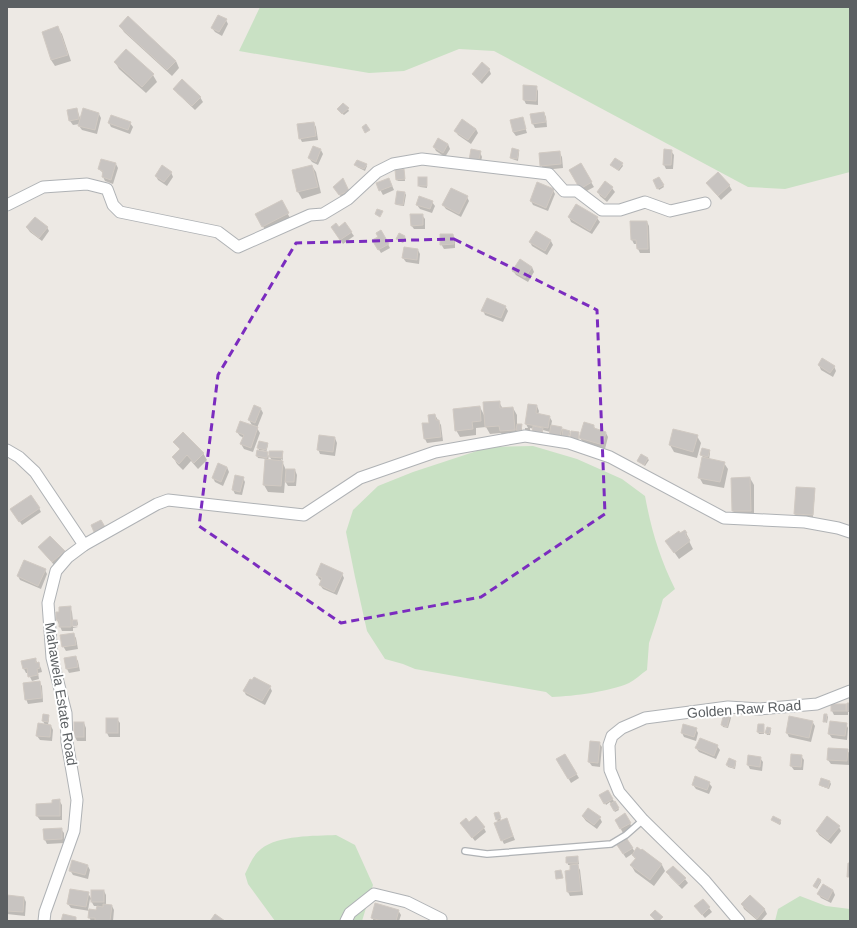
<svg xmlns="http://www.w3.org/2000/svg" width="857" height="928" font-family="Arial,sans-serif">
	<style>
		.green { fill: #c9e1c4 }
		.shadow { fill: #0003; fill-rule: evenodd }
		.building { fill: #c8c4c1; stroke: #d1cac3 }
		.lines { fill: none; stroke-linecap: round; stroke-linejoin: round }
		.service-casing { stroke: #afb2b5; stroke-width: 8 }
		.minor-casing { stroke: #afb2b5; stroke-width: 13 }
		.service { stroke: #fff; stroke-width: 5.5 }
		.minor { stroke: #fff; stroke-width: 11 }
		.marked { fill: none; stroke: #7b2cbf; stroke-width: 3; stroke-dasharray: 8 5; stroke-linejoin: round }
		.labels { text-anchor: middle; dominant-baseline: central; stroke-width: 4; stroke-linejoin: round; paint-order: stroke }
		.street-label { font-size: 14px; fill: #5c6063; stroke: #fff }
	</style>
	<rect width="100%" height="100%" fill="#ede9e4"/>
	<g class="green">
		<path d="M260 7H850V172L785 189 748 187 494 51 459 49 404 71 369 73 239 51Z"/>
		<path d="M533 446 577 459 622 479 645 496C651 529 660 559 675 589L663 599 658 616 649 643 647 670C641 674 635 680 629 683 608 692 575 696 552 697L546 692 415 669 403 664 385 659 367 631 355 577 346 532 353 510 378 486 413 472 489 447Z"/>
		<path d="M336 835 355 845 373 885 362 921H275L248 884 245 874C249 866 253 855 261 849 278 835 315 836 336 835Z"/>
		<path d="M800 896 826 906 850 909V921H775L778 909Z"/>
	</g>
	<g class="shadow">
		<path d="M226 20 228 24 222 36 215 32 212 28Z"/>
		<path d="M120 26 176 61 179 68 172 76 124 32Z"/>
		<path d="M58 28 62 34 71 61 55 66 51 60Z"/>
		<path d="M115 62 153 75 157 82 146 93 119 69Z"/>
		<path d="M489 69 491 74 482 84 476 78 473 74Z"/>
		<path d="M524 86 536 87 538 91V105L526 104 524 100Z"/>
		<path d="M175 89 200 97 203 102 195 110 177 93Z"/>
		<path d="M77 109 81 121 99 114 101 118 97 134 82 130 79 126 80 124 73 125 70 121 68 111Z"/>
		<path d="M348 109 349 111 344 115 339 111Z"/>
		<path d="M544 113 546 117 547 127 535 128 533 124 532 115Z"/>
		<path d="M522 118 527 133 516 136 513 132Z"/>
		<path d="M109 123H130L133 127 130 134 111 127Z"/>
		<path d="M314 123 316 127 318 140 302 142 300 138Z"/>
		<path d="M476 129 478 133 471 144 458 135 455 131Z"/>
		<path d="M448 144 450 149 445 157 436 151 434 147Z"/>
		<path d="M321 150 323 154 318 165 312 162 309 158Z"/>
		<path d="M472 151 480 152 482 157 480 166Z"/>
		<path d="M518 151 519 153 518 161 512 159 511 158Z"/>
		<path d="M671 151 674 155 673 169H666L664 165Z"/>
		<path d="M559 152 562 157 563 168 544 170 541 165Z"/>
		<path d="M116 164 118 168 113 184 105 181 103 177 104 174 99 169Z"/>
		<path d="M580 164 594 187 583 193 570 170Z"/>
		<path d="M622 164 623 166 619 171 612 166Z"/>
		<path d="M356 165H366L367 166 365 171 357 167Z"/>
		<path d="M312 166 316 172 321 193 302 199 298 192 293 171Z"/>
		<path d="M404 170 405 181H398L397 180Z"/>
		<path d="M171 172 173 177 167 186 158 180 156 176Z"/>
		<path d="M427 178V188L420 187 419 186Z"/>
		<path d="M659 178 664 187 659 190 654 181Z"/>
		<path d="M342 180 351 195 342 198 337 191Z"/>
		<path d="M391 183 394 190 383 195 377 184Z"/>
		<path d="M707 183 729 185 732 190 721 200Z"/>
		<path d="M612 188 615 192 607 202 600 196 598 192Z"/>
		<path d="M553 190 555 194 548 211 533 205 531 201Z"/>
		<path d="M405 193 406 195 404 206 397 205 396 204Z"/>
		<path d="M467 197 469 201 461 217 446 209 443 205Z"/>
		<path d="M432 202 435 206 432 213 420 209 417 205Z"/>
		<path d="M284 207 290 218 267 233 256 215Z"/>
		<path d="M422 215 425 219V229H414L411 225Z"/>
		<path d="M569 217 597 218 600 222 592 234 571 222Z"/>
		<path d="M631 222H647L649 226 650 253H640L638 249V244H634L632 240Z"/>
		<path d="M47 227 49 231 42 241 30 232 27 228Z"/>
		<path d="M338 228 351 232 354 236 343 244 335 232Z"/>
		<path d="M381 231 390 248 381 253 373 240 379 237Z"/>
		<path d="M536 232 551 241 553 245 547 255 532 246 530 242Z"/>
		<path d="M453 235 455 239V248L444 249 441 244Z"/>
		<path d="M404 237 406 238 403 243 397 239Z"/>
		<path d="M418 250 420 254 419 264 406 262 403 258Z"/>
		<path d="M532 267 534 272 528 282 516 275 513 271Z"/>
		<path d="M505 306 508 311 503 322 485 315 483 310Z"/>
		<path d="M819 365 834 366 836 371 833 377 821 370Z"/>
		<path d="M499 402 503 409 513 408 517 415V425H521L522 427V432L504 438 501 433 490 434 486 427 476 428V435L460 437 456 430 480 407 485 417Z"/>
		<path d="M537 406 539 411 538 415 549 416 552 421 551 426 562 428 563 430 569 432 570 433 569 439 562 441 550 432 543 430V435L534 429 530 428V434L525 431V428H528L526 424Z"/>
		<path d="M255 407 261 409 263 413 257 428 260 433 253 452 244 449 241 444 244 438 240 436 237 432 253 427 249 420Z"/>
		<path d="M435 415 441 425 443 441 427 443 425 439 430 423Z"/>
		<path d="M593 425 596 430 606 433 608 437 605 449 583 442 580 438Z"/>
		<path d="M697 436 701 443 697 458 674 452 670 445Z"/>
		<path d="M335 438 337 443 335 456 320 454 318 449Z"/>
		<path d="M175 442 203 453 207 460 198 469 191 461 183 470 177 464 173 457 180 450Z"/>
		<path d="M267 443 268 445 266 453 270 457 282 452 283 460 281 459 286 470H295L297 475 296 486H288L285 481 284 493 268 492 264 485 266 459 258 458 257 456 266 452V451L259 450 258 448ZM269 455 272 461H268Z"/>
		<path d="M709 451 710 453 709 460 724 463 728 469 724 488 703 484 699 477 703 457 701 455Z"/>
		<path d="M648 459 649 460 645 466 638 461Z"/>
		<path d="M227 467 229 472 223 486 215 482 213 478Z"/>
		<path d="M243 478 245 482 242 495 235 494 233 490Z"/>
		<path d="M750 478 754 485V517H737L733 511Z"/>
		<path d="M797 488 814 489 815 491 813 517 796 516 795 514Z"/>
		<path d="M39 508 41 512 22 525 14 513Z"/>
		<path d="M686 533 690 540 689 541 693 549 679 559 667 542 680 535Z"/>
		<path d="M42 551H64L66 556 55 566Z"/>
		<path d="M45 570 47 574 41 589 20 580 18 576Z"/>
		<path d="M342 574 344 578 337 595 323 589 320 585 322 581 319 579 317 575Z"/>
		<path d="M70 607 72 612 73 621H77L78 623V625H73V627L78 628H73V631H62L57 620Z"/>
		<path d="M73 634 76 638 78 649 66 651 63 646Z"/>
		<path d="M75 657 78 661 80 671 69 673 67 669 65 659Z"/>
		<path d="M35 659 41 668 42 672 38 673 39 679 32 681 28 673H26L24 669 22 661Z"/>
		<path d="M39 682 42 686 43 702 28 704 26 699Z"/>
		<path d="M270 687 272 691 265 705 246 695 244 691Z"/>
		<path d="M850 704V712H848V715H834L832 711 846 705 848 709Z"/>
		<path d="M724 714 730 716 731 718 728 728 723 727 722 725Z"/>
		<path d="M44 715 48 716 49 718 48 725 51 726 53 730 52 741 40 740 37 736 45 725 43 721Z"/>
		<path d="M827 715 828 717 827 723 824 721Z"/>
		<path d="M117 719 120 723V737H109L107 733Z"/>
		<path d="M812 721 815 726 811 742 789 737 787 733Z"/>
		<path d="M84 723 86 728V741H77L75 737Z"/>
		<path d="M846 724 848 728 847 740 832 738 829 734Z"/>
		<path d="M763 725 764 734H759L758 732Z"/>
		<path d="M696 729 698 733 696 741 684 737 682 733Z"/>
		<path d="M770 729 771 731 770 735H767L766 733Z"/>
		<path d="M599 743 602 747 600 767 592 766 589 762Z"/>
		<path d="M717 746 720 750 716 759 699 752 696 748Z"/>
		<path d="M847 750 850 754 849 765 831 764 828 760Z"/>
		<path d="M565 755 579 778 571 783 558 760Z"/>
		<path d="M749 756 760 758 763 762 762 771 750 769 748 765Z"/>
		<path d="M801 756 804 760 803 770H794L791 766Z"/>
		<path d="M735 761 736 763 735 769 728 767 727 765Z"/>
		<path d="M830 782 831 784 829 789 821 786 820 784Z"/>
		<path d="M709 783 712 787 709 794 696 789 693 785Z"/>
		<path d="M608 791 619 810 615 812 610 802 606 805 601 795Z"/>
		<path d="M59 800 62 805V820H40L37 816V805L53 804Z"/>
		<path d="M499 814 501 821 508 823 515 840 504 844 502 840 497 819Z"/>
		<path d="M625 815 632 827 623 833 616 820Z"/>
		<path d="M583 817 600 818 602 822 597 829 586 821Z"/>
		<path d="M772 820 780 821 781 823 780 825Z"/>
		<path d="M468 823 484 828 486 832 475 841 464 827Z"/>
		<path d="M839 827 841 831 831 844 819 835 817 831Z"/>
		<path d="M61 829 64 833V843L47 844 45 840Z"/>
		<path d="M627 840 635 852H642L643 850 662 865 665 871 654 886 635 872 631 865 636 860 632 854 626 858 618 846Z"/>
		<path d="M567 858H577L578 859 579 864H577L580 870 583 895 570 896 568 892 571 871V865H568Z"/>
		<path d="M88 866 90 870 88 879 73 875 70 870Z"/>
		<path d="M668 873 685 879 688 883 682 889 670 877Z"/>
		<path d="M820 880 821 882 817 889 814 886Z"/>
		<path d="M70 890 88 893 92 900 104 891 106 895V905L112 906 114 910 113 921H91L89 917 90 911 71 908 68 904ZM90 899 94 906H98L97 911 88 910Z"/>
		<path d="M833 890 835 895 831 903 821 898 818 894Z"/>
		<path d="M7 896 24 898 26 902 25 916 7 914Z"/>
		<path d="M750 896 765 910 767 914 761 921H758L744 909 742 904Z"/>
		<path d="M703 900 712 912 705 918 698 910Z"/>
		<path d="M398 910 401 915 399 921H374L372 918Z"/>
	</g>
	<g class="building">
		<path d="M218 15 227 19 219 32 211 28Z"/>
		<path d="M128 16 176 61 167 70 119 26Z"/>
		<path d="M58 26 68 55 51 60 42 32Z"/>
		<path d="M126 49 154 74 142 87 114 62Z"/>
		<path d="M482 62 490 69 480 81 472 74Z"/>
		<path d="M182 79 201 97 192 106 173 89Z"/>
		<path d="M523 85 537 86 536 101 523 100Z"/>
		<path d="M343 103 349 108 342 114 337 109Z"/>
		<path d="M77 108 79 119 69 121 67 110Z"/>
		<path d="M83 108 99 113 95 130 78 126Z"/>
		<path d="M544 112 546 122 532 124 530 114Z"/>
		<path d="M111 115 131 122 128 130 108 123Z"/>
		<path d="M523 117 526 129 513 132 510 120Z"/>
		<path d="M462 119 476 129 468 140 454 131Z"/>
		<path d="M314 122 316 136 299 139 297 124Z"/>
		<path d="M366 124 370 130 365 133 362 127Z"/>
		<path d="M438 138 448 144 443 153 433 147Z"/>
		<path d="M313 146 321 149 316 162 308 158Z"/>
		<path d="M512 148 519 150 517 159 510 158Z"/>
		<path d="M471 149 481 151 478 163 469 160Z"/>
		<path d="M664 149 672 150 671 165H663Z"/>
		<path d="M560 151 561 164 540 166 539 153Z"/>
		<path d="M615 158 623 163 618 170 610 165Z"/>
		<path d="M101 159 116 163 111 180 102 177 103 171 98 169Z"/>
		<path d="M357 160 367 164 364 169 354 165Z"/>
		<path d="M581 163 592 182 580 189 569 170Z"/>
		<path d="M162 165 172 172 164 182 155 176Z"/>
		<path d="M312 165 318 187 297 192 292 170Z"/>
		<path d="M404 169 405 179 396 180 395 170Z"/>
		<path d="M718 172 730 185 718 196 706 183Z"/>
		<rect x="418" y="177" width="9" height="9"/>
		<path d="M659 177 664 185 657 189 653 180Z"/>
		<path d="M343 178 349 191 339 195 333 187Z"/>
		<path d="M389 178 392 186 379 191 376 183Z"/>
		<path d="M605 181 613 187 605 198 597 192Z"/>
		<path d="M537 182 554 189 546 208 530 201Z"/>
		<path d="M451 188 468 196 459 214 442 205Z"/>
		<path d="M397 191 405 192 403 205 395 204Z"/>
		<path d="M419 196 433 201 430 209 416 205Z"/>
		<path d="M282 200 289 213 262 227 255 214Z"/>
		<path d="M576 204 598 217 590 231 568 217Z"/>
		<path d="M377 209 383 211 380 217 375 214Z"/>
		<path d="M410 214H423V225L411 226Z"/>
		<path d="M35 217 48 227 39 238 26 227Z"/>
		<path d="M630 221H647L648 249H637L636 240H631Z"/>
		<path d="M345 222 352 232 340 240 331 227 336 223 339 227Z"/>
		<path d="M381 230 389 244 378 250 372 240 378 237 376 233Z"/>
		<path d="M536 231 551 240 545 251 529 242Z"/>
		<path d="M399 233 405 236 402 242 396 239Z"/>
		<path d="M440 234H453L454 244 440 245Z"/>
		<path d="M404 247 418 249 417 260 402 258Z"/>
		<path d="M520 259 532 267 525 278 512 271Z"/>
		<path d="M487 298 506 306 501 318 481 311Z"/>
		<path d="M822 358 835 366 830 373 818 365Z"/>
		<path d="M500 401V408L513 407 515 430 500 431 499 426 485 427 483 402Z"/>
		<path d="M528 404 537 405 536 413 550 416 548 428 525 424Z"/>
		<path d="M254 405 261 408 255 423 248 420Z"/>
		<path d="M480 406 481 421 472 422 473 429 455 431 453 409Z"/>
		<path d="M435 414 436 420H439L441 437 424 439 422 423H429L428 415Z"/>
		<path d="M240 421 258 427 251 448 240 444 244 435 236 432Z"/>
		<path d="M584 422 594 425V428L606 432 603 445 579 438Z"/>
		<path d="M517 424H522L521 431 516 430Z"/>
		<path d="M551 425 562 427 560 437 549 435Z"/>
		<path d="M533 426 543 428 542 434 532 433Z"/>
		<path d="M563 429 570 431 568 437 562 436Z"/>
		<path d="M673 429 698 435 693 452 669 445Z"/>
		<path d="M571 431 579 432 578 441 570 440Z"/>
		<path d="M183 432 204 453 194 463 187 455 179 464 172 457 180 449 173 442Z"/>
		<path d="M319 435 335 437 333 452 317 450Z"/>
		<path d="M259 441 268 443 266 450 257 448Z"/>
		<path d="M702 448 710 450 708 457 700 455Z"/>
		<path d="M257 450 268 452 267 458 256 456Z"/>
		<path d="M269 451H283L282 458 269 457Z"/>
		<path d="M641 454 648 458 644 465 637 461Z"/>
		<path d="M702 457 725 462 720 482 698 478Z"/>
		<path d="M265 459 283 461 281 486 263 485Z"/>
		<path d="M218 463 227 467 221 482 212 478Z"/>
		<path d="M286 469H295L294 482H285Z"/>
		<path d="M235 475 244 477 240 492 232 490Z"/>
		<path d="M750 477 751 511H732L731 478Z"/>
		<path d="M796 487 815 488 813 515 794 514Z"/>
		<path d="M31 495 40 508 19 522 10 509Z"/>
		<path d="M101 520 105 527 94 532 91 525Z"/>
		<path d="M685 530 687 533 685 534 690 541 674 553 665 541 679 531 680 533Z"/>
		<path d="M50 536 65 551 52 562 38 547Z"/>
		<path d="M24 560 46 569 38 586 17 576Z"/>
		<path d="M321 563 343 573 334 592 319 585 322 578 316 575Z"/>
		<path d="M71 606V627H59V620H56V612H59V607Z"/>
		<rect x="72" y="620" width="5" height="6"/>
		<path d="M74 633 76 645 62 647 60 635Z"/>
		<path d="M76 656 78 667 66 669 64 658Z"/>
		<path d="M36 658V663L39 662 40 668 37 669 38 675 28 677 27 668 23 669 21 661Z"/>
		<path d="M254 677 271 686 262 701 243 691 250 679 252 680Z"/>
		<path d="M40 681 42 698 25 700 23 683Z"/>
		<path d="M847 703H850V711H846Z"/>
		<rect x="831" y="704" width="15" height="7"/>
		<path d="M724 713 730 715 727 727 721 725Z"/>
		<path d="M43 714 49 715 48 722 42 721Z"/>
		<path d="M824 714H827L826 722H823Z"/>
		<path d="M789 716 813 721 809 738 786 733Z"/>
		<rect x="106" y="718" width="12" height="15"/>
		<path d="M830 721 847 723 845 736 828 734Z"/>
		<rect x="74" y="722" width="10" height="15"/>
		<path d="M38 723 51 725 50 737 36 736Z"/>
		<path d="M683 724 697 728 694 737 681 733Z"/>
		<path d="M758 724H764V733L757 732Z"/>
		<path d="M767 727 771 728 769 734 765 733Z"/>
		<path d="M700 738 718 745 714 756 695 748Z"/>
		<path d="M590 741 600 742 598 763 588 762Z"/>
		<path d="M828 748 848 749 847 761 827 760Z"/>
		<path d="M565 754 577 774 568 779 556 759Z"/>
		<path d="M791 754 802 755 801 767 790 766Z"/>
		<path d="M748 755 761 757 760 767 747 765Z"/>
		<path d="M729 758 736 761 734 768 726 765Z"/>
		<path d="M695 776 710 782 707 790 692 785Z"/>
		<path d="M821 778 830 781 828 788 819 785Z"/>
		<path d="M608 790 613 799 604 804 599 795Z"/>
		<path d="M60 799V816H36V804L52 803V800Z"/>
		<path d="M615 801 619 808 614 811 610 804Z"/>
		<path d="M588 808 601 817 594 825 582 816Z"/>
		<path d="M499 812 501 818 496 820 494 813Z"/>
		<path d="M625 813 631 823 620 829 615 820Z"/>
		<path d="M476 816 485 827 472 838 460 823 466 818 469 822Z"/>
		<path d="M773 816 781 820 779 824 771 820Z"/>
		<path d="M827 816 840 826 828 840 816 831Z"/>
		<path d="M507 818 513 836 501 841 494 823Z"/>
		<path d="M62 828V839L44 840 43 829Z"/>
		<path d="M627 839 633 848 623 854 617 845Z"/>
		<path d="M637 847 641 850 642 849 662 864 650 880 630 865 636 858 632 855Z"/>
		<path d="M578 856V863H566V857Z"/>
		<path d="M72 860 88 865 85 875 69 871Z"/>
		<path d="M848 863H850V877H847Z"/>
		<path d="M578 864 581 891 567 892 565 871 570 870V865Z"/>
		<path d="M673 866 686 878 679 885 666 872Z"/>
		<path d="M561 870 563 878 556 879 555 871Z"/>
		<path d="M818 878 821 880 816 888 813 886Z"/>
		<path d="M823 884 833 890 828 900 817 894Z"/>
		<path d="M70 889 89 892 86 907 67 904Z"/>
		<rect x="91" y="890" width="13" height="12"/>
		<path d="M7 895 24 897 23 912 7 911Z"/>
		<path d="M750 895 765 909 757 919 741 904Z"/>
		<path d="M703 899 710 907 702 915 694 906Z"/>
		<path d="M375 903 399 910 396 921H382L371 918Z"/>
		<path d="M103 904 112 905 110 921H95V918H88L89 909 96 910 97 906 103 907Z"/>
		<path d="M655 910 663 917 659 921H656L650 915Z"/>
		<path d="M63 914 76 917V921H61Z"/>
		<path d="M215 914 225 921H210Z"/>
	</g>
	<g class="lines">
		<defs>
			<path id="service" d="M465 851 487 854 611 844 626 835 643 820"/>
			<g id="minor">
				<path d="M7 205 43 187 87 184 107 189 113 205 120 212 218 232 238 247 310 215 323 214 348 199 377 172 393 164 422 159 549 174 564 191H577L602 210H620L645 202 670 211 705 203"/>
				<path d="M7 450 19 457 35 472 84 545"/>
				<path d="M44 921 45 912 74 831 77 800 67 742 66 713 52 658 48 603 56 571 68 557 84 545 157 504 168 500 304 515 360 478 435 452 525 436 569 443 610 457 724 518 805 522 838 528 850 532"/>
				<path d="M346 921 350 913 374 894 407 902 441 919"/>
				<path d="M739 921 705 881 643 820 619 792 610 770 609 745 612 736 622 728 645 718 728 707 760 709 817 704 850 691"/>
			</g>
		</defs>
		<use href="#service" class="service-casing"/>
		<use href="#minor" class="minor-casing"/>
		<use href="#service" class="service"/>
		<use href="#minor" class="minor"/>
	</g>
	<path class="marked" d="M454 239 597 310 605 514 481 597 341 623 199 526 218 375 296 243Z"/>
	<g class="labels">
		<g class="street-label">
			<text transform="translate(61 694) rotate(81)">Mahawela Estate Road</text>
			<text transform="translate(744 709) rotate(-4)">Golden Raw Road</text>
		</g>
	</g>
	<rect width="857" height="928" fill="none" stroke="#5c6063" stroke-width="16"/>
</svg>
